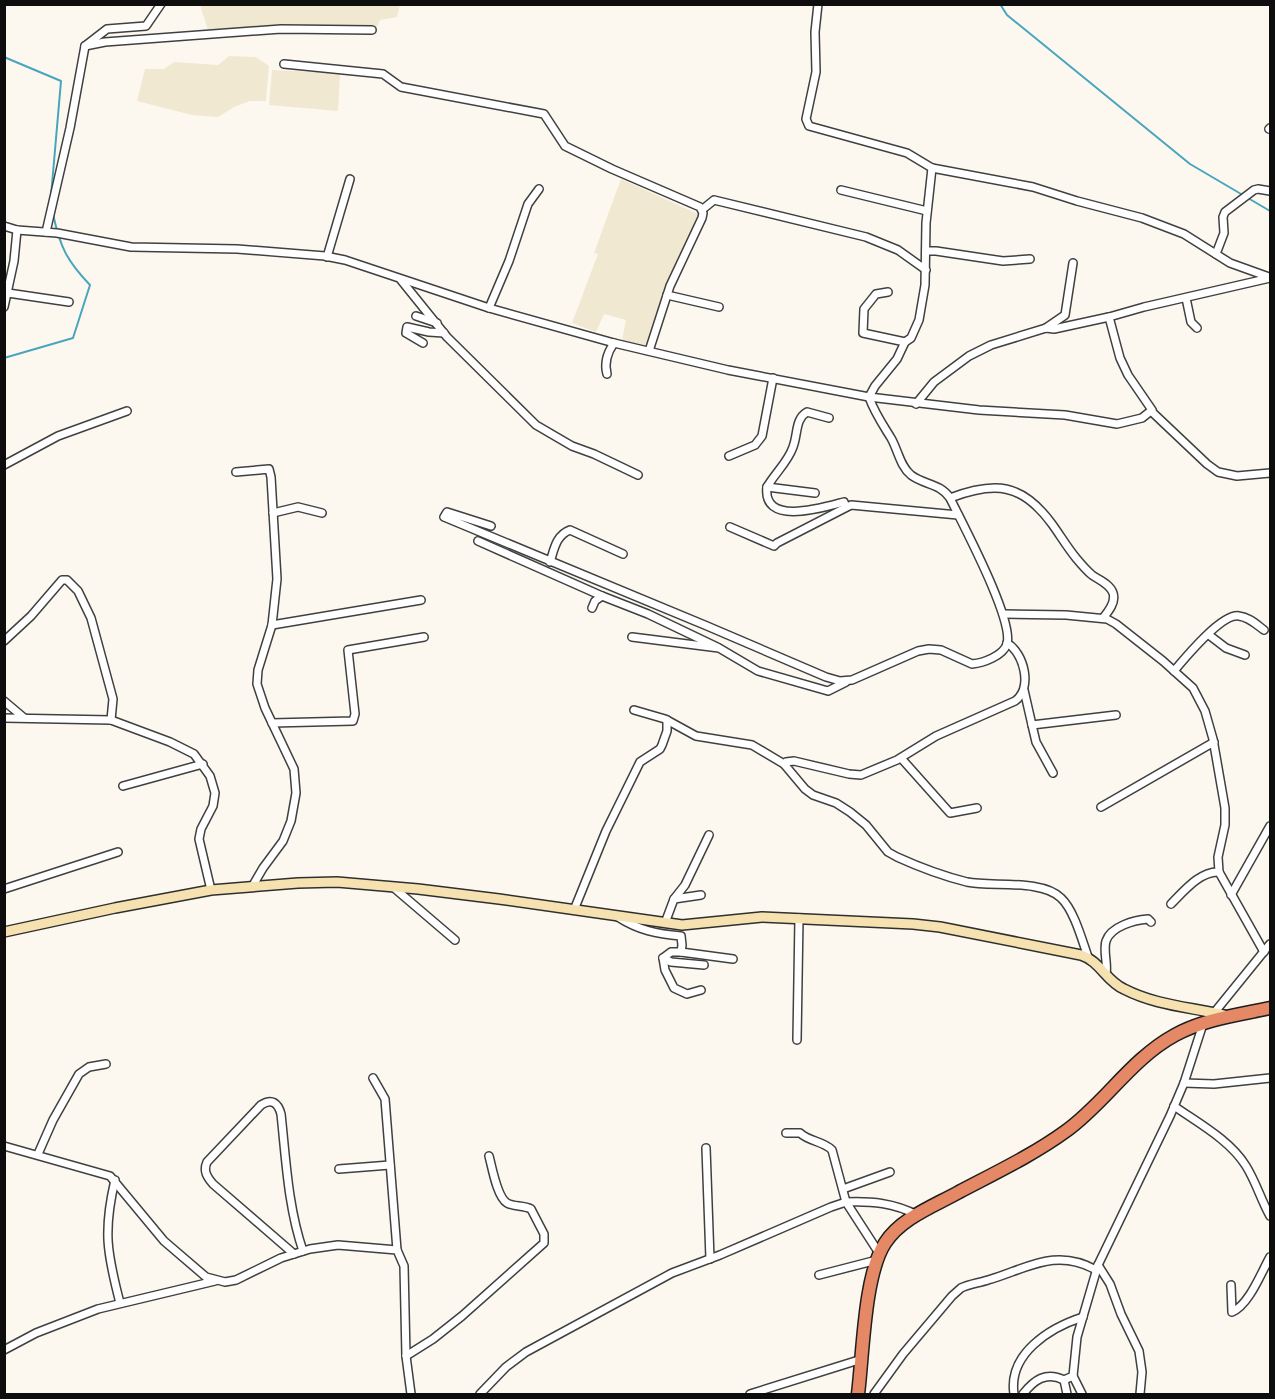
<svg xmlns="http://www.w3.org/2000/svg" width="1275" height="1399" font-family="'PT Serif',serif">
	<style>
		.farmland { fill: #f1e8d1 }
		.lines { fill: none; stroke-linecap: round; stroke-linejoin: round }
		.stream { stroke: #48a5be; stroke-width: 2 }
		.street-casing { stroke: #404040; stroke-width: 10 }
		.secondary-casing { stroke: #2f2f2f; stroke-width: 12 }
		.highway-casing { stroke: #1e1e1e; stroke-width: 15 }
		.street { stroke: #fff; stroke-width: 7 }
		.secondary { stroke: #f6e1b1; stroke-width: 9 }
		.highway { stroke: #e48866; stroke-width: 12 }
	</style>
	<rect width="100%" height="100%" fill="#fdf8ef"/>
	<g class="farmland">
		<path d="M200 5H400L397 17 380 20 377 27 307 25 208 30Z"/>
		<path d="M229 56 256 57 269 66 266 101H250L234 107 218 117 192 115 137 101 145 69H164L174 62 218 65Z"/>
		<path d="M272 70 340 73 338 111 269 105Z"/>
		<path d="M621 179 698 214 676 264 646 345 622 340 626 320 604 314 596 332 572 323 598 254 594 253Z"/>
	</g>
	<g class="lines">
		<g class="stream">
			<path d="M1000 4 1007 15 1190 164 1270 211"/>
			<path d="M4 57 61 81 51 196"/>
			<path d="M4 358 73 338 90 285C67 261 60 247 53 214"/>
		</g>
		<defs>
			<g id="street">
				<path d="M818 4 815 32 816 72 806 119 809 126 907 153 932 168 1033 187 1077 201 1142 218 1184 234 1230 263 1269 277"/>
				<path d="M85 46 105 42 281 29 372 30"/>
				<path d="M284 64 383 74 401 87 544 114 565 146 612 169 700 207 703 213 702 218 670 286 649 351"/>
				<path d="M1269 129 1270 128"/>
				<path d="M841 190 927 211"/>
				<path d="M703 209 714 200 866 237 898 250 926 270"/>
				<path d="M4 226 17 230 57 233 131 247 237 249 325 256 345 260 489 308 614 343 728 370 869 397 979 410 1065 415 1117 424 1142 418 1152 410 1128 375 1120 358 1109 317 1144 307 1270 278"/>
				<path d="M46 232 70 128 85 46 107 29 146 26 161 4"/>
				<path d="M926 251H936L1003 261 1030 259"/>
				<path d="M1216 254 1224 233 1223 217 1225 212 1254 190 1258 189 1270 191"/>
				<path d="M327 257 350 179"/>
				<path d="M401 280 447 337 536 425 572 446 594 454 638 475"/>
				<path d="M888 292 876 294 864 309 863 333 905 342"/>
				<path d="M8 293 69 302"/>
				<path d="M667 295 719 307"/>
				<path d="M1186 298 1191 322 1197 328"/>
				<path d="M4 307 14 261 17 230"/>
				<path d="M489 308 509 261 528 204 539 189"/>
				<path d="M416 316 437 323"/>
				<path d="M1046 328 1065 315 1073 263"/>
				<path d="M423 343 406 333 407 327 429 332 444 333"/>
				<path d="M607 374C604 363 607 353 614 343"/>
				<path d="M916 404 934 382 969 356 991 345 1046 328 1054 329 1109 317"/>
				<path d="M1151 411 1207 464 1218 472 1237 476 1270 473"/>
				<path d="M729 456 755 445 762 436 773 378"/>
				<path d="M4 465 58 436 127 411"/>
				<path d="M236 472 269 469 271 477 277 579 272 625 258 670 257 684 265 708 294 769 296 793 291 821 283 841 263 868 252 887"/>
				<path d="M767 487C775 473 788 462 793 447 798 434 795 419 807 412L829 418"/>
				<path d="M815 493 767 487C762 527 825 507 844 502L846 507"/>
				<path d="M950 498C995 481 1022 483 1052 524 1060 535 1067 547 1076 558 1081 564 1086 570 1092 575 1099 580 1110 584 1113 593 1116 602 1109 611 1103 618"/>
				<path d="M273 513 298 507 322 513"/>
				<path d="M491 526 447 512 444 517 707 626 826 677 840 681 852 680 918 651 929 649 941 650 972 664C983 663 1003 656 1007 644 1014 620 963 525 950 498 940 483 924 485 911 475 900 466 898 450 891 438 883 425 874 412 869 397L875 386 897 359 905 342 911 338 919 320 925 285 926 223 932 168"/>
				<path d="M730 527 774 546 777 543 851 505 958 515"/>
				<path d="M478 541 602 596"/>
				<path d="M550 562C554 550 556 535 570 530L623 554"/>
				<path d="M592 608 595 601 602 596 648 614 717 647"/>
				<path d="M1004 614 1066 615 1107 619 1116 624 1163 661 1193 688 1205 711 1213 739 1225 808V825L1218 857 1219 872 1264 952"/>
				<path d="M272 625 421 600"/>
				<path d="M1209 635 1226 648 1245 655"/>
				<path d="M632 637 719 648 758 671 828 691 846 682"/>
				<path d="M4 641 31 616 62 580H67L78 591 91 618 113 699 111 720"/>
				<path d="M1007 643C1024 653 1033 688 1015 701L936 736 897 760 861 775 849 774 794 761 786 762 784 764 805 789 813 795 836 803 850 812 866 825 888 852 897 857C919 867 943 876 967 882 992 887 1042 879 1061 898 1074 910 1082 940 1088 957"/>
				<path d="M1174 671C1185 658 1222 613 1239 616 1249 617 1257 625 1264 630"/>
				<path d="M1024 690 1032 725 1116 715"/>
				<path d="M4 701 23 717"/>
				<path d="M634 710 665 719 696 736 752 745 784 764"/>
				<path d="M4 718 111 720 170 742 194 754 210 776 215 793 213 806 201 829 199 839 211 890"/>
				<path d="M272 723 353 721 355 714 348 650 424 637"/>
				<path d="M1032 725 1036 742 1053 773"/>
				<path d="M901 758 950 813 977 808"/>
				<path d="M123 786 203 764"/>
				<path d="M1101 807 1214 742"/>
				<path d="M393 887 455 940"/>
				<path d="M4 889 118 852"/>
				<path d="M1231 895 1270 826"/>
				<path d="M674 899 685 885 709 835"/>
				<path d="M1171 904C1184 891 1200 871 1219 872"/>
				<path d="M574 910 606 831 640 762 660 749 662 745 667 731V720"/>
				<path d="M618 917C638 930 657 934 681 936L682 945 681 952 733 959"/>
				<path d="M665 923 674 899 701 895"/>
				<path d="M681 952H671L663 958 671 962 704 965"/>
				<path d="M663 958 665 970 674 988 687 994 701 990"/>
				<path d="M1106 975C1108 963 1103 951 1106 941 1111 926 1135 920 1148 919L1151 922"/>
				<path d="M1214 1013 1270 944"/>
				<path d="M797 1040 799 918"/>
				<path d="M373 1078 385 1099 397 1250"/>
				<path d="M1184 1083 1214 1084 1270 1078"/>
				<path d="M1174 1106C1198 1123 1230 1140 1246 1166 1256 1182 1261 1200 1270 1216"/>
				<path d="M786 1133H800C810 1142 823 1141 832 1150L846 1202C872 1201 894 1203 917 1215"/>
				<path d="M4 1146 110 1176 164 1241 206 1277 225 1282 236 1280 281 1258 310 1249 338 1245 397 1250 404 1266 406 1356 411 1394"/>
				<path d="M706 1148 710 1259"/>
				<path d="M38 1154 53 1120 79 1074 89 1067 106 1064"/>
				<path d="M339 1169 390 1165"/>
				<path d="M115 1180C103 1231 107 1253 120 1303"/>
				<path d="M843 1189 890 1172"/>
				<path d="M294 1254 213 1184C207 1177 203 1171 207 1162L261 1105C272 1098 278 1103 281 1114 286 1160 288 1207 303 1251"/>
				<path d="M1098 1265 1110 1284 1121 1314 1139 1351 1142 1372 1140 1394"/>
				<path d="M819 1275 877 1260"/>
				<path d="M1231 1285 1232 1312C1249 1305 1261 1273 1270 1257"/>
				<path d="M4 1350 36 1333 98 1309 215 1281"/>
				<path d="M406 1356 433 1339 462 1316 544 1243V1234L531 1209C523 1205 514 1207 507 1203 497 1197 492 1167 489 1156"/>
				<path d="M1073 1376 1082 1394"/>
				<path d="M1064 1380 1067 1394"/>
				<path d="M480 1394 506 1367 526 1352 672 1273 720 1255 831 1207 846 1202 879 1253"/>
				<path d="M750 1394 862 1359"/>
				<path d="M874 1394 903 1354 952 1296 961 1288C969 1284 979 1283 988 1280 1026 1269 1056 1247 1096 1270"/>
				<path d="M1014 1394C1008 1354 1049 1328 1083 1317"/>
				<path d="M1023 1394C1034 1380 1046 1371 1064 1380L1073 1376 1077 1337 1098 1265 1170 1116 1184 1083 1203 1024"/>
			</g>
			<path id="secondary" d="M4 932 115 908 211 890 298 883 337 882 418 889 499 899 682 925 762 917 913 924 940 927 1081 955C1100 961 1106 981 1124 989 1157 1006 1192 1007 1228 1016"/>
			<path id="highway" d="M858 1394C863 1355 864 1275 885 1243 901 1218 934 1206 959 1192 995 1173 1033 1155 1066 1131 1105 1103 1131 1059 1175 1035 1204 1019 1238 1015 1270 1008"/>
		</defs>
		<use href="#street" class="street-casing"/>
		<use href="#secondary" class="secondary-casing"/>
		<use href="#highway" class="highway-casing"/>
		<use href="#street" class="street"/>
		<use href="#secondary" class="secondary"/>
		<use href="#highway" class="highway"/>
	</g>
	<rect width="1275" height="1399" fill="none" stroke="#0d0d0d" stroke-width="12"/>
</svg>
